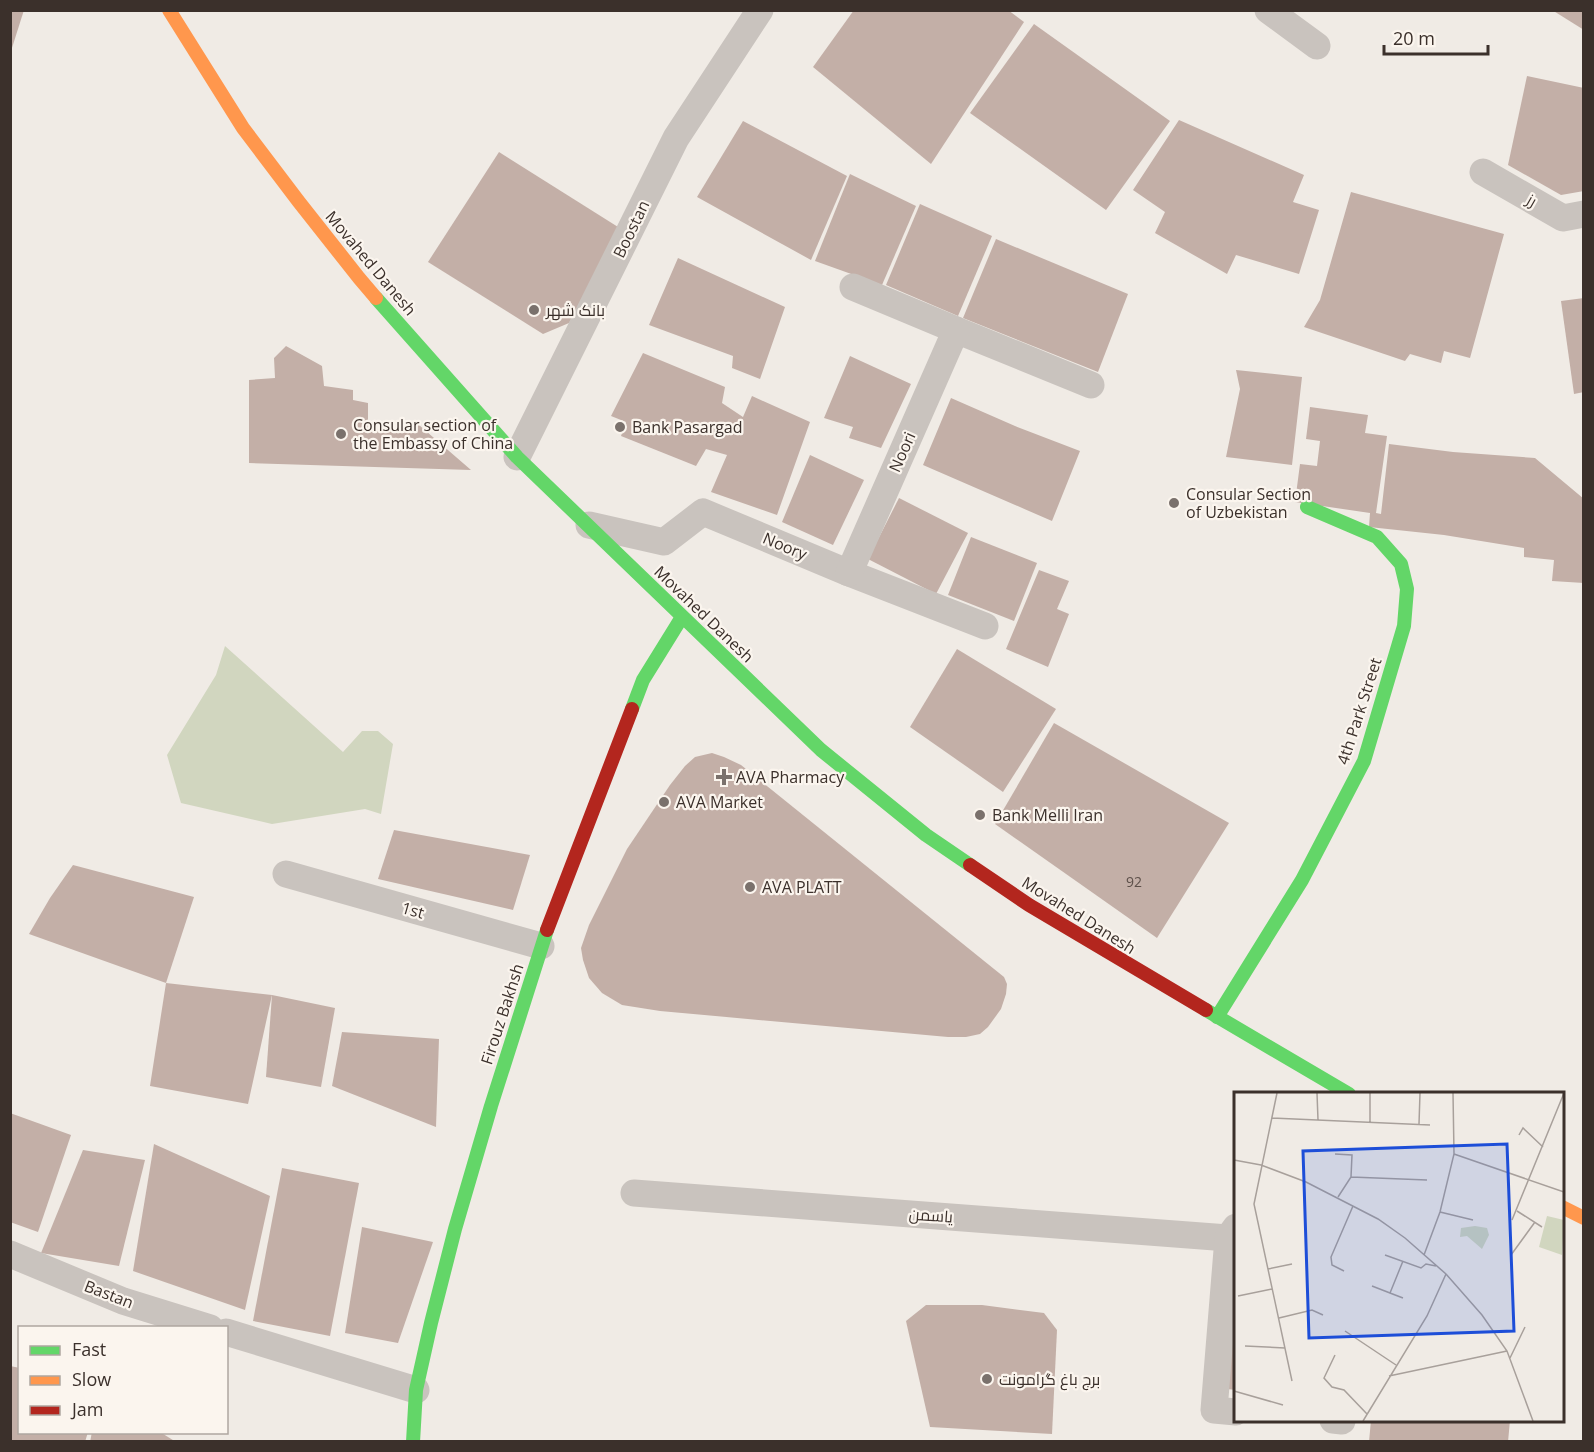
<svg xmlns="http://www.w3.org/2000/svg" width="1594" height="1452" font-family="'Open Sans',Cairo,sans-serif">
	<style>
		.green { fill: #d1d6bf }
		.building { fill: #c3afa7 }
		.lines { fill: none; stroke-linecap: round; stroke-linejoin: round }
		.street { stroke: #c9c3be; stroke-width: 27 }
		.fast { stroke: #63d668; stroke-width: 14 }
		.slow { stroke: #ff974d; stroke-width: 14 }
		.jam { stroke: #b3261e; stroke-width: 14 }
		.poi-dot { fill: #7a716c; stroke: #fbf5ee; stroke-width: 2 }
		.labels { text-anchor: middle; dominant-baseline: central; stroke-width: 4.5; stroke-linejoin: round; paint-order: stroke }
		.number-label { font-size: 14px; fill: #5d504a }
		.street-label { font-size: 16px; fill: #3b302b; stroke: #fbf5ee }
		.poi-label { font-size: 16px; fill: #3b302b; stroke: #fbf5ee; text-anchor: start }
		.inset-road { fill: none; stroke: #a8a09b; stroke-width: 1.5 }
		.view { fill: #1d4ed8; fill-opacity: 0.15; stroke: #1d4ed8; stroke-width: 3 }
		.inset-edge { fill: none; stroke: #3b302b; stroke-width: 3 }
	</style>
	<rect width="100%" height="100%" fill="#f0ebe5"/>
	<path class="green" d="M225 646 343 752 362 731H378L393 744 381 814 365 809 272 824 181 803 167 755 216 675Z"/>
	<g class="building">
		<path d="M10 10H24L11 51H10Z"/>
		<path d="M854 10H1008L1024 22 931 164 813 67Z"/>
		<path d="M1552 10H1584V30Z"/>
		<path d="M1034 24 1170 121 1106 210 970 113Z"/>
		<path d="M1527 76 1584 88V191L1561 195 1508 165Z"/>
		<path d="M1179 120 1304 175 1293 202 1319 210 1299 274 1236 255 1227 274 1155 233 1165 212 1133 190Z"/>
		<path d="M743 121 847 176 811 260 697 197Z"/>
		<path d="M499 152 626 232 569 323 543 334 428 262Z"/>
		<path d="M850 174 916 206 882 285 815 261Z"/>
		<path d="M1351 192 1504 234 1470 358 1444 351 1441 363 1410 354 1405 361 1304 327 1320 300Z"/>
		<path d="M920 204 992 236 958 316 886 285Z"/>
		<path d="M996 239 1128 294 1098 372 963 318Z"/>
		<path d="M678 258 785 307 760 379 732 368 733 356 649 325Z"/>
		<path d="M1584 298V392L1574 394 1561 301Z"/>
		<path d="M286 346 322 366 324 386 353 390V400L368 403V423L419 425 471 470 249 463V380L275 378 274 358Z"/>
		<path d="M643 353 725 387 722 403 743 417 752 396 810 422 777 515 711 492 727 455 706 449 696 466 621 436 626 422 611 416Z"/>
		<path d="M850 356 911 384 881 448 849 438 853 427 824 418Z"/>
		<path d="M1236 370 1302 377 1292 465 1226 457 1240 389Z"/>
		<path d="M951 398 1015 426 1080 451 1052 521 923 465Z"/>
		<path d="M1310 407 1368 415 1365 433 1387 436 1376 513 1381 514 1389 444 1453 452 1535 458 1584 499V583L1552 581 1554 560 1524 557V548L1444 535 1369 527 1370 513 1295 502 1300 464 1317 466 1320 441 1306 439Z"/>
		<path d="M810 455 864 480 833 545 782 522Z"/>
		<path d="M899 498 968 533 936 594 868 559Z"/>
		<path d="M971 537 1037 563 1014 621 948 595Z"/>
		<path d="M1039 570 1069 581 1057 609 1069 614 1048 667 1006 649Z"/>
		<path d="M957 649 1056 709 1003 792 910 727Z"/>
		<path d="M1054 723 1229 823 1157 938 995 824Z"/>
		<path d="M712 753 724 757 741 765 1004 977 1007 984 1006 994 1001 1009 988 1027 980 1034 966 1037H948L660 1011 622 1005 602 993 589 978 583 960 581 948 589 925 627 849 670 785 685 766 695 757Z"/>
		<path d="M394 830 530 855 513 910 378 879Z"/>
		<path d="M73 865 194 897 166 983 29 934 50 898Z"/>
		<path d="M166 983 272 995 248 1104 150 1086Z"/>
		<path d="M272 995 335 1008 321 1087 266 1077Z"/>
		<path d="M342 1032 439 1039 436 1127 332 1086Z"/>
		<path d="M10 1113 71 1135 38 1232 10 1222Z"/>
		<path d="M154 1144 270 1196 245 1310 133 1271Z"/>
		<path d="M83 1150 145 1160 119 1266 41 1253Z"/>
		<path d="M282 1168 359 1183 330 1336 253 1321Z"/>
		<path d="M362 1227 433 1242 398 1343 345 1333Z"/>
		<path d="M926 1305H982L1044 1313 1057 1330 1052 1434 930 1427 906 1321Z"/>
		<path d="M1234 1322H1236V1390L1227 1389Z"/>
		<path d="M10 1366 20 1368V1432H88L85 1442H10Z"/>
		<path d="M1371 1420H1510L1508 1442H1369Z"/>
		<path d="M92 1432H160L176 1442H90Z"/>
	</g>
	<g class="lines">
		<g class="street">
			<path d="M1268 10 1317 46"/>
			<path d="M1483 172 1563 218 1584 214"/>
			<path d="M956 330 1091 385"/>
			<path d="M517 457 676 138 760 10"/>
			<path d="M589 525 664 542 703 512 849 573 985 626"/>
			<path d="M849 573 956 330 853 287"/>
			<path d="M286 874 541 946"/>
			<path d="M634 1193 1228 1238"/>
			<path d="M1236 1227 1228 1238 1214 1410 1236 1412"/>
			<path d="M10 1254 123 1301 210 1328"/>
			<path d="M226 1332 416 1390"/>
			<path d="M1333 1420 1342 1421"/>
		</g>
		<g class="fast">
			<path d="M376 298 517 457 821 750 926 835 970 865"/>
			<path d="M632 709 643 680 682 617"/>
			<path d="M1206 1010 1349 1094"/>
			<path d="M1217 1017 1302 880 1364 761 1404 626 1407 589 1401 564 1377 537 1307 507"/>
			<path d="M413 1442 416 1390 431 1323 455 1229 491 1106 547 930"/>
		</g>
		<g class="slow">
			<path d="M169 10 243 128 299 202 359 278 376 298"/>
			<path d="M1562 1207 1584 1218"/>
		</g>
		<g class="jam">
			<path d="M970 865 1029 905 1206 1010"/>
			<path d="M547 930 632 709"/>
		</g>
	</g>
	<g class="poi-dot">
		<circle cx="534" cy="310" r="6"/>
		<circle cx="620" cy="427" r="6"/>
		<circle cx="341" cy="434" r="6"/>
		<circle cx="1174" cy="503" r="6"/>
		<path d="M721 768h6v6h6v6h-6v6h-6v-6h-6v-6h6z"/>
		<circle cx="664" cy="802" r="6"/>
		<circle cx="980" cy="815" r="6"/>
		<circle cx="750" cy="887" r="6"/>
		<circle cx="987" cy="1379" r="6"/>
	</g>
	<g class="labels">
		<g class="number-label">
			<text x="1134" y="881">92</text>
		</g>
		<g class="street-label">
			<text transform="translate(1532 200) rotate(30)">رز</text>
			<text transform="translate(631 229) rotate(-64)">Boostan</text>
			<text transform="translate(371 263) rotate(50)">Movahed Danesh</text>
			<text transform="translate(902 452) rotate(-66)">Noori</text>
			<text transform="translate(785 546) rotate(23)">Noory</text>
			<text transform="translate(704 614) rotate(44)">Movahed Danesh</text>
			<text transform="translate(1359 711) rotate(-72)">4th Park Street</text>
			<text transform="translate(413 910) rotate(16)">1st</text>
			<text transform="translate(1079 915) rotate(32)">Movahed Danesh</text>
			<text transform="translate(502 1014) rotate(-72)">Firouz Bakhsh</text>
			<text transform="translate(931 1215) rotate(4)">یاسمن</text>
			<text transform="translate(109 1294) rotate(21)">Bastan</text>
		</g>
		<g class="poi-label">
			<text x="546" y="310">بانک شهر</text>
			<text x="353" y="425">Consular section of<tspan x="353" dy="18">the Embassy of China</tspan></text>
			<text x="632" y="427">Bank Pasargad</text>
			<text x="1186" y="494">Consular Section<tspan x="1186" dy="18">of Uzbekistan</tspan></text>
			<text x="736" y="777">AVA Pharmacy</text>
			<text x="676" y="802">AVA Market</text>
			<text x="992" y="815">Bank Melli Iran</text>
			<text x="762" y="887">AVA PLATT</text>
			<text x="999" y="1379">برج باغ گرامونت</text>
		</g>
	</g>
	<g transform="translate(1234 1092)">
		<rect width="330" height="330" fill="#f0ebe5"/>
		<path d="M313 124 330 128 328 163 305 155ZM241 134 253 136 255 143 248 157 233 144 226 145 227 136Z" fill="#d1d6bf"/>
		<path class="inset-road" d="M43 1 20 112 58 289M83 1 84 28M136 1V30M38 26 196 33M185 32 186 1M285 43 289 36 309 55M101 62 118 63 117 85 104 105M220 62 330 100M0 68 27 73 72 90 144 127 171 146 212 182 248 223 273 259 299 329M117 85 193 88M283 119 308 135M206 120 239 128M278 128 330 1M151 163 187 176 192 172 202 174M190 163 206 120 220 62 219 1M277 163 301 130M169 169 156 201 169 206M34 177 58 172M110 179 98 173 97 165 119 114M138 194 156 201M4 204 38 197M45 226 78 218 89 223M111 239 162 273M11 254 51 256M101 263 90 286 98 295 110 298 133 322M276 266 291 235M155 284 273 259M0 299 49 313M129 329 193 224 212 182"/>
		<path class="view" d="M273 52 280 239 75 246 69 59Z"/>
		<rect width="330" height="330" class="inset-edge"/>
	</g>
	<rect width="1594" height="1452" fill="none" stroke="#3b302b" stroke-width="24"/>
	<rect x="18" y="1326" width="210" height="108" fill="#fbf5ee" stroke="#aea6a0" stroke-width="1.5"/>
	<rect x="30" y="1346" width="30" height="9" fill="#63d668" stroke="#aea6a0" stroke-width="1.5"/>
	<text x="72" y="1356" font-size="18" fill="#3b302b">Fast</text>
	<rect x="30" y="1376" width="30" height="9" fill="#ff974d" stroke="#aea6a0" stroke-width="1.5"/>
	<text x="72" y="1386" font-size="18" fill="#3b302b">Slow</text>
	<rect x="30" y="1406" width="30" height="9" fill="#b3261e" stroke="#aea6a0" stroke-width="1.5"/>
	<text x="72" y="1416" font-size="18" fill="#3b302b">Jam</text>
	<path d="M1384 45v9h104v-9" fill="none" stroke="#3b302b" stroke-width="3"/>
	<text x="1393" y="45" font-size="18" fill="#3b302b" stroke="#fbf5ee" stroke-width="4.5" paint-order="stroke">20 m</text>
</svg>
